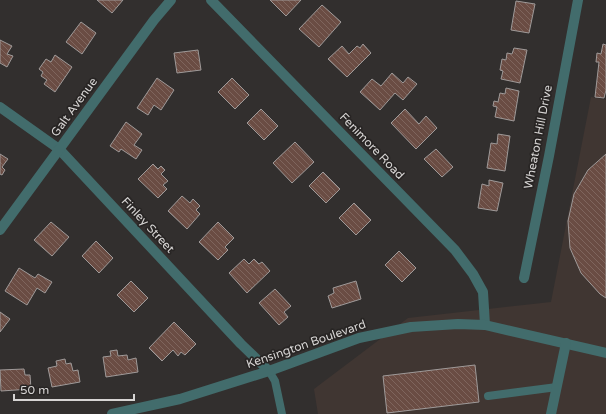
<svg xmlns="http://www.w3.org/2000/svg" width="606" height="414" font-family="'Varela Round',sans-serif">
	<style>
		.built { fill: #403632 }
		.building { fill: url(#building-back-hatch); stroke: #9f9a99 }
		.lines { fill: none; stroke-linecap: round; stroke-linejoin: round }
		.service { stroke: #426c6c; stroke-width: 8 }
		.minor { stroke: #426c6c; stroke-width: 10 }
		.labels { text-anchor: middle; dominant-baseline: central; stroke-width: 3.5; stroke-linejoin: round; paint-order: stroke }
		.street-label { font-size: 12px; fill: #d7d5d4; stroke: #282524 }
	</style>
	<defs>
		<pattern id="building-back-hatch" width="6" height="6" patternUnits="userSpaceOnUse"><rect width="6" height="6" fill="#6a4c43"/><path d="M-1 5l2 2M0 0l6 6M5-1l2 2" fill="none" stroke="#7f655d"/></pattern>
	</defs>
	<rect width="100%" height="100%" fill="#322f2e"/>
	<path class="built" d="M591 97 606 100V414H318L314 389 408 318 551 302Z"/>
	<g class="building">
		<path d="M97 0H123L112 13Z"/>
		<path d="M270 0H301L286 16Z"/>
		<path d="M516 1 535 4 529 33 511 30Z"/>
		<path d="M322 5 341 22 319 47 299 29Z"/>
		<path d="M81 22 96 33 82 54 66 42Z"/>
		<path d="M0 40 12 46 7 54 13 56 7 67 0 63Z"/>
		<path d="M363 44 371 53 347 77 328 59 342 46 349 54 357 46 360 48Z"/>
		<path d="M603 44 606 45V90L604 98 595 97 599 62H596L597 53 601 54Z"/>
		<path d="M514 48 527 50 520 83 501 79 503 71 500 70 502 59 506 60 507 53 512 54Z"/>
		<path d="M198 50 201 70 177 73 174 53Z"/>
		<path d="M55 55 72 67 55 92 44 84 47 80 41 76 43 72 39 69 46 59 51 62Z"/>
		<path d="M392 73 403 83 408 77 417 84 403 100 395 93 380 110 360 92 372 79 381 86Z"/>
		<path d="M157 78 174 90 161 110 154 105 148 115 137 108Z"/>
		<path d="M232 78 249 95 235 109 218 92Z"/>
		<path d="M506 88 519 91 514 121 495 117 497 107 493 106 494 101 498 102 500 93 505 94Z"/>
		<path d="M261 109 278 126 264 140 247 123Z"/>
		<path d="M405 109 419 124 426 116 437 128 416 149 391 123Z"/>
		<path d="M126 122 142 134 134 145 142 150 136 159 121 149 119 152 110 146Z"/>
		<path d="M498 134 510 136 505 171 487 168 491 143 497 144Z"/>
		<path d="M295 142 314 162 292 183 273 163Z"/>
		<path d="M436 149 453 167 442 177 424 159Z"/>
		<path d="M0 154 8 159 2 167 5 170 2 175 0 174Z"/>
		<path d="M606 154V298L600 294 581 273 570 248 568 221 574 194 588 170Z"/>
		<path d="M153 164 158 169 161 166 165 170 161 174 168 181 163 185 167 189 158 198 138 179Z"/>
		<path d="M323 172 340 189 326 203 309 186Z"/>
		<path d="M489 180 503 183 497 211 478 208 482 184 489 186Z"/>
		<path d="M182 196 190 203 193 199 200 206 196 210 200 214 187 229 168 211Z"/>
		<path d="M354 203 371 220 356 235 339 218Z"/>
		<path d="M51 222 69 237 52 256 34 240Z"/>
		<path d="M218 222 234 238 225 247 228 250 218 260 199 242Z"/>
		<path d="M96 241 113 258 99 273 82 256Z"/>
		<path d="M399 251 416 268 402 282 385 265Z"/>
		<path d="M244 259 249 264 254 259 259 264 262 262 270 271 247 293 229 273Z"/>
		<path d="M19 268 35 278 38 274 52 282 45 293 37 288 27 305 5 291Z"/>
		<path d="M131 281 148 298 134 312 117 295Z"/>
		<path d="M356 281 361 299 332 308 328 296 334 293 333 288Z"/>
		<path d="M275 289 291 306 284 312 288 317 279 325 259 303Z"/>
		<path d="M0 312 10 319 0 332Z"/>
		<path d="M174 322 196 344 185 355 181 352 178 356 173 350 162 361 149 348Z"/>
		<path d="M117 350 118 356 127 355 128 360 136 358 138 372 106 377 103 357 111 356 110 351Z"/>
		<path d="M65 359 66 364 71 363 73 371 78 370 80 382 52 387 48 368 57 366 56 361Z"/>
		<path d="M475 365 479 402 387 413 383 376Z"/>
		<path d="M24 369 25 375H30L31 389 1 391 0 370Z"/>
	</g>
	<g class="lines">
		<g class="service">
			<path d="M269 371 275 381 282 414"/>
			<path d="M488 396 557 387"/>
		</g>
		<g class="minor">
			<path d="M211 0 455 250 473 274 483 292 485 325"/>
			<path d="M0 107 59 149 241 344 269 371"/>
			<path d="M0 230 154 20 171 0"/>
			<path d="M524 278 549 156 578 0"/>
			<path d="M112 414 180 399 269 371 359 338 411 327 458 324 485 325 606 353"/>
			<path d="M551 414 566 343"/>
		</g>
	</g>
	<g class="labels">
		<g class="street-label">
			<text transform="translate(74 107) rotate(-54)">Galt Avenue</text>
			<text transform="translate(538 137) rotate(-79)">Wheaton Hill Drive</text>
			<text transform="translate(372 146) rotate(46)">Fenimore Road</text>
			<text transform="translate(148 225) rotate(47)">Finley Street</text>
			<text transform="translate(306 344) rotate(-19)">Kensington Boulevard</text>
		</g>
	</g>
	<path d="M14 394v6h120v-6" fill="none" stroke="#d7d5d4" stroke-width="2"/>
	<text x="20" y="394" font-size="12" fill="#d7d5d4" stroke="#282524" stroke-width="3" paint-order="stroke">50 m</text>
</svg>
